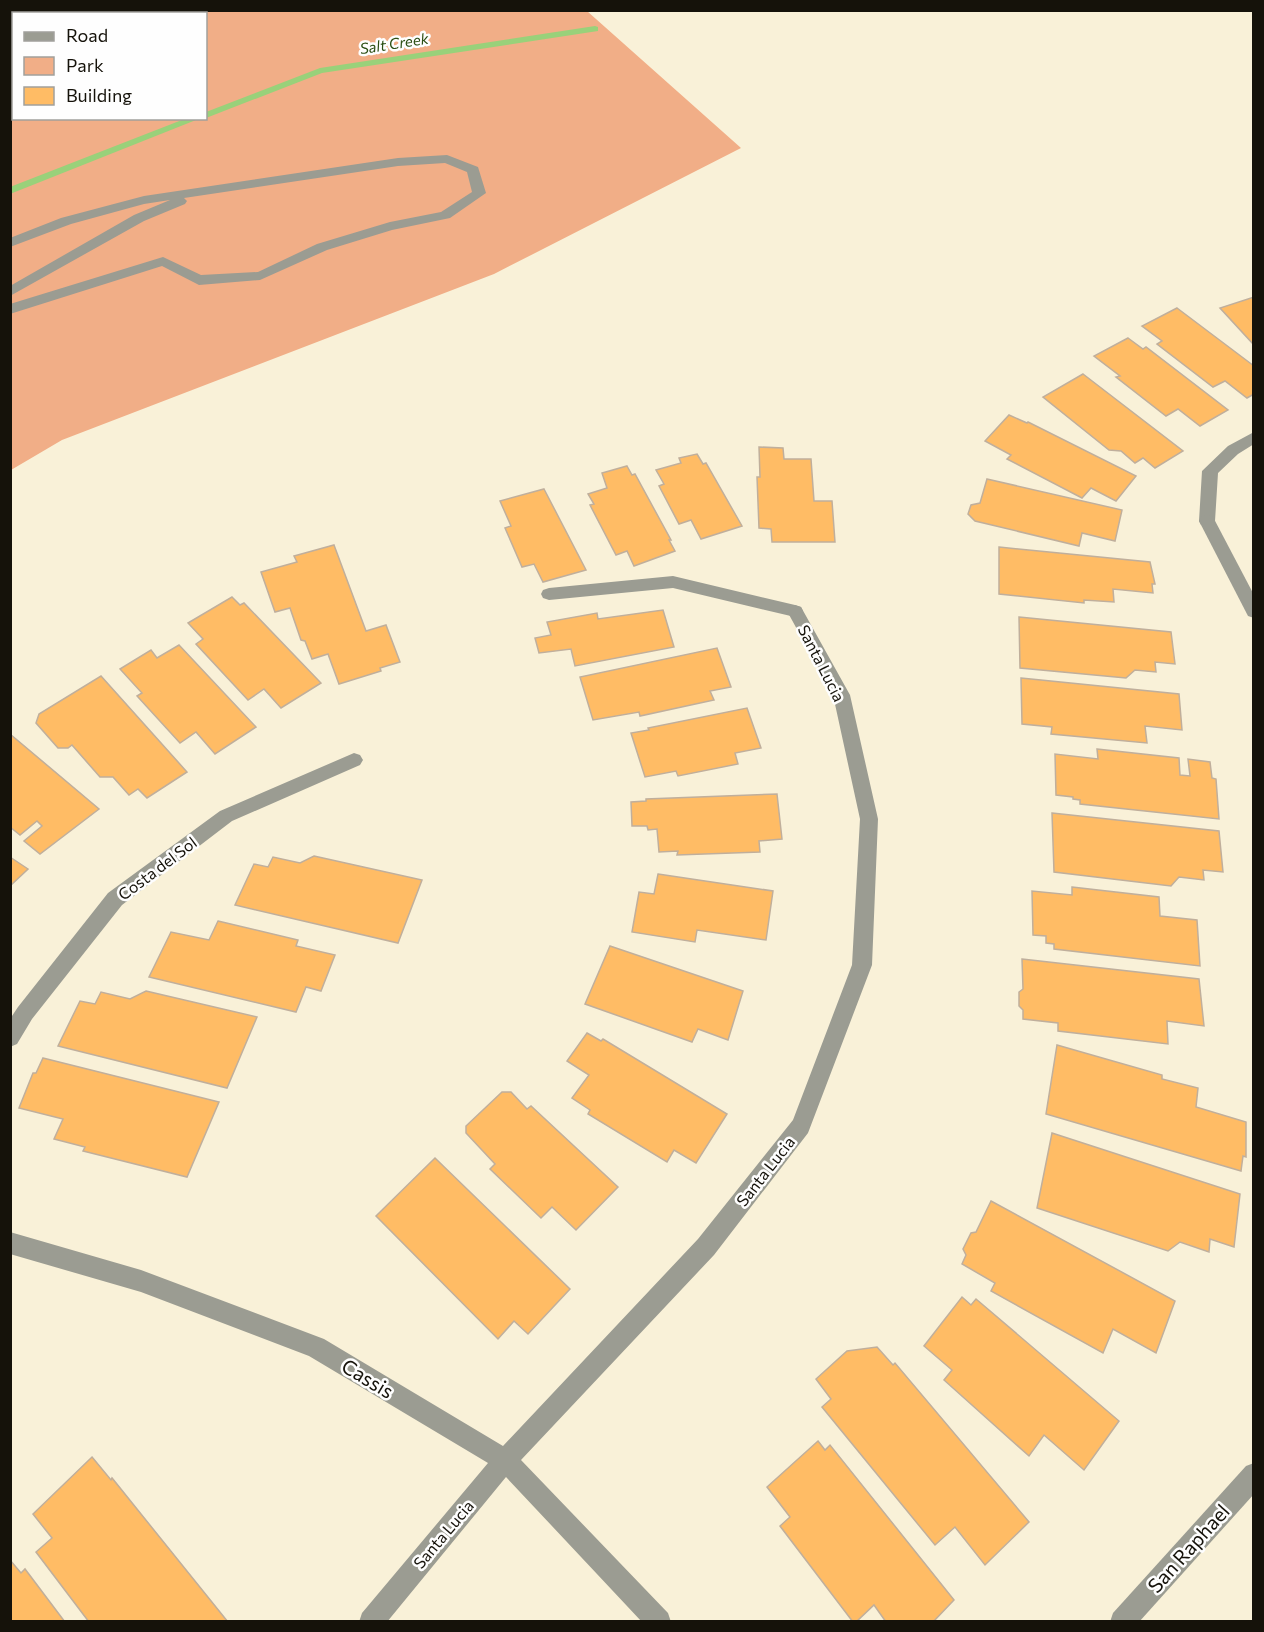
<svg xmlns="http://www.w3.org/2000/svg" width="1264" height="1632" font-family="Commissioner,sans-serif">
	<style>
		.green { fill: #f1ae87; fill-rule: evenodd }
		.lines { fill: none; stroke-linecap: round; stroke-linejoin: round }
		.stream { fill: #99d17a; fill-rule: evenodd }
		.building { fill: #ffbc65; stroke: #c0af9c; stroke-width: 1.5 }
		.lane { fill: #9b9c92; fill-rule: evenodd }
		.street { fill: #9b9c92; fill-rule: evenodd }
		.labels { text-anchor: middle; dominant-baseline: central; stroke-width: 5; stroke-linejoin: round; paint-order: stroke }
		.far-water-label { font-size: 15px; font-style: italic; fill: #2c4f14; stroke: #fefefe }
		.street-label { font-size: 16px; fill: #15120a; stroke: #fefefe }
		.near-street-label { font-size: 20px; fill: #15120a; stroke: #fefefe }
	</style>
	<rect width="100%" height="100%" fill="#f9f1d8"/>
	<path class="green" d="M11 11H587L741 148 494 274 62 440 11 470ZM14 14H206V118H14Z"/>
	<g class="lines">
		<g class="stream">
			<path d="M595 26 598 27V31L322 73 206 118V112L320 68Z"/>
			<path d="M187 118H201L10 194V187Z"/>
		</g>
	</g>
	<g class="building">
		<path d="M1254 297V345L1220 308Z"/>
		<path d="M1177 308 1254 366V394L1247 398 1225 381 1213 387 1157 344 1162 341 1142 326Z"/>
		<path d="M1128 338 1143 349 1146 347 1228 410 1200 426 1178 409 1166 416 1116 377 1120 376 1094 356Z"/>
		<path d="M1083 374 1183 451 1155 468 1143 458 1135 463 1121 451 1109 450 1043 397Z"/>
		<path d="M1009 415 1027 423 1028 422 1136 476 1116 501 1091 488 1082 498 1007 459 1011 455 985 441Z"/>
		<path d="M759 447 783 448 784 459H811L814 501H832L835 542H772L771 529 759 528 757 477H760Z"/>
		<path d="M697 454 703 464 706 463 742 526 701 539 691 520 679 524 659 486 664 484 656 470 681 463 679 458Z"/>
		<path d="M627 466 632 475 635 474 671 540H669L675 551 634 566 627 551 616 555 590 505 594 504 588 494 607 488 602 473Z"/>
		<path d="M987 479 1122 510 1115 541 1082 533 1079 546 975 521 968 514 971 505 980 503Z"/>
		<path d="M544 489 586 570 543 582 534 564 522 567 505 528 511 526 500 501Z"/>
		<path d="M334 545 366 631 386 625 400 662 380 668 381 671 339 684 328 654 312 659 305 641 301 640 290 608 275 612 261 572 297 562 294 556Z"/>
		<path d="M999 547 1150 562 1155 584H1152L1153 593 1113 589 1114 602 1084 600V603L999 594Z"/>
		<path d="M232 597 240 605 244 603 321 683 281 708 264 689 248 700 196 644 203 639 188 623Z"/>
		<path d="M663 610 674 647 575 666 571 649 539 653 535 638 551 635 547 622 597 613 598 619Z"/>
		<path d="M1019 617 1171 632 1175 664 1155 662 1156 672 1135 670 1126 678 1020 668Z"/>
		<path d="M179 645 256 727 215 754 196 732 180 743 137 696 142 693 120 669 151 650 157 658Z"/>
		<path d="M717 648 731 687 710 691 714 700 640 716 639 712 593 720 580 677Z"/>
		<path d="M101 676 187 772 147 798 138 789 129 795 113 777H100L72 745 68 748H58L36 723 39 714Z"/>
		<path d="M1021 678 1179 694 1182 730 1145 726 1147 743 1051 734 1052 727 1022 724Z"/>
		<path d="M747 708 761 748 735 753 738 764 678 776 676 771 645 777 631 733 649 730 648 728Z"/>
		<path d="M10 734 99 809 40 854 24 841 42 826 37 821 20 835 10 827Z"/>
		<path d="M1097 749 1179 758 1180 775 1190 776 1188 759 1210 762 1212 778 1216 779 1219 819 1080 804V800L1073 799V797L1056 795 1055 754 1098 759Z"/>
		<path d="M777 794 782 839 759 841 760 852 677 855 678 851 659 852 657 829 648 830 647 826H632L631 802 646 801V799Z"/>
		<path d="M1052 813 1219 831 1223 872 1203 870 1204 880 1179 877 1171 886 1054 872Z"/>
		<path d="M314 856 422 880 398 943 235 905 254 864 268 867 273 857 300 863Z"/>
		<path d="M10 857 28 869 10 886Z"/>
		<path d="M658 874 773 891 766 940 697 930 695 942 632 932 639 892 654 894Z"/>
		<path d="M1072 887 1159 897 1160 916 1197 920 1200 966 1054 949V944L1046 943V936L1033 935 1032 891 1072 895Z"/>
		<path d="M218 921 298 940 296 946 335 955 321 991 306 987 296 1012 149 977 171 932 209 940Z"/>
		<path d="M610 946 743 991 728 1040 698 1029 692 1042 585 1004Z"/>
		<path d="M1022 959 1199 979 1204 1026 1167 1021 1168 1044 1058 1031V1023L1023 1019V1010L1019 1006V992L1023 989Z"/>
		<path d="M146 991 257 1017 227 1088 58 1046 80 1001 95 1004 101 992 130 999Z"/>
		<path d="M587 1033 601 1041 603 1039 727 1114 696 1163 674 1150 667 1162 588 1114 590 1110 572 1098 589 1075 567 1061Z"/>
		<path d="M1057 1045 1162 1075V1079L1198 1088 1196 1107 1246 1122V1157L1243 1156 1241 1171 1046 1114Z"/>
		<path d="M43 1058 219 1102 187 1177 83 1151 85 1147 54 1139 63 1119 19 1108 33 1073H36Z"/>
		<path d="M502 1092H511L527 1109 531 1106 618 1187 576 1230 552 1207 541 1218 490 1169 495 1164 466 1133V1126Z"/>
		<path d="M1052 1133 1240 1194 1234 1247 1210 1239 1209 1252 1180 1242 1168 1251 1037 1208Z"/>
		<path d="M435 1158 570 1289 528 1334 514 1321 498 1339 376 1216Z"/>
		<path d="M991 1201 1175 1301 1156 1353 1113 1329 1103 1353 991 1291 995 1283 962 1264 966 1255 963 1249 971 1233 976 1232Z"/>
		<path d="M962 1297 971 1305 976 1299 1119 1421 1084 1470 1044 1435 1029 1456 944 1380 952 1370 924 1346Z"/>
		<path d="M877 1347 893 1365 895 1363 1029 1522 985 1565 955 1527 935 1545 822 1407 831 1399 816 1379 847 1351Z"/>
		<path d="M818 1441 825 1450 830 1445 954 1600 933 1622H886L874 1605 856 1622H853L780 1526 790 1517 767 1487Z"/>
		<path d="M92 1457 111 1480 112 1478 228 1622H89L36 1552 52 1538 33 1514Z"/>
		<path d="M10 1560 21 1573 25 1569 65 1622H10Z"/>
	</g>
	<g class="lines">
		<g class="lane">
			<path d="M447 155 478 167 486 193 450 218 392 230 327 250 260 280 199 285 162 266 10 314V304L163 257 201 275 258 272 317 244 390 222 441 212 472 192 467 172 445 163 398 166 184 198 187 201 185 204 144 221 10 296V286L134 215 170 200 144 204 71 224 10 247V238L61 218 144 196 398 158Z"/>
			<path d="M1254 432V444L1238 454 1218 473 1215 521 1213 525H1201L1199 521 1202 471 1228 446Z"/>
			<path d="M673 576 795 605 801 607 803 611 801 615 795 617 673 588 549 600 543 598 541 594 543 590 549 588Z"/>
		</g>
		<g class="street">
			<path d="M1207 515 1213 517 1254 595V618L1248 616 1199 521 1201 517Z"/>
			<path d="M795 605 801 607 850 695 878 819 872 965 808 1133 714 1255 521 1460 668 1613 671 1622H642L506 1477 387 1622H359L362 1613 488 1463 309 1356 141 1292 10 1254V1232L141 1270 324 1339 503 1446 698 1239 793 1120 852 965 860 819 833 695 787 611 789 607Z"/>
			<path d="M354 753 360 755 363 760 360 765 232 821 122 905 32 1019 17 1044 10 1047V1019L18 1007 108 893 220 811Z"/>
			<path d="M1254 1463V1494L1139 1622H1110L1113 1613 1246 1466Z"/>
		</g>
	</g>
	<g class="labels">
		<g class="far-water-label">
			<text transform="translate(394 43) rotate(-9)">Salt Creek</text>
		</g>
		<g class="street-label">
			<text transform="translate(822 663) rotate(63)">Santa Lucia</text>
			<text transform="translate(157 868) rotate(-37)">Costa del Sol</text>
			<text transform="translate(765 1171) rotate(-52)">Santa Lucia</text>
			<text transform="translate(443 1534) rotate(-50)">Santa Lucia</text>
		</g>
		<g class="near-street-label">
			<text transform="translate(368 1378) rotate(31)">Cassis</text>
			<text transform="translate(1188 1548) rotate(-48)">San Raphael</text>
		</g>
	</g>
	<rect width="1264" height="1632" fill="none" stroke="#15120a" stroke-width="24"/>
	<rect x="12" y="12" width="195" height="108" fill="#fefefe" stroke="#a1a09c" stroke-width="1.5"/>
	<rect x="24" y="32" width="30" height="9" fill="#9b9c92" stroke="#a1a09c" stroke-width="1.5"/>
	<text x="66" y="42" font-size="18" fill="#15120a">Road</text>
	<rect x="24" y="57" width="30" height="18" fill="#f1ae87" stroke="#a1a09c" stroke-width="1.5"/>
	<text x="66" y="72" font-size="18" fill="#15120a">Park</text>
	<rect x="24" y="87" width="30" height="18" fill="#ffbc65" stroke="#a1a09c" stroke-width="1.5"/>
	<text x="66" y="102" font-size="18" fill="#15120a">Building</text>
</svg>
